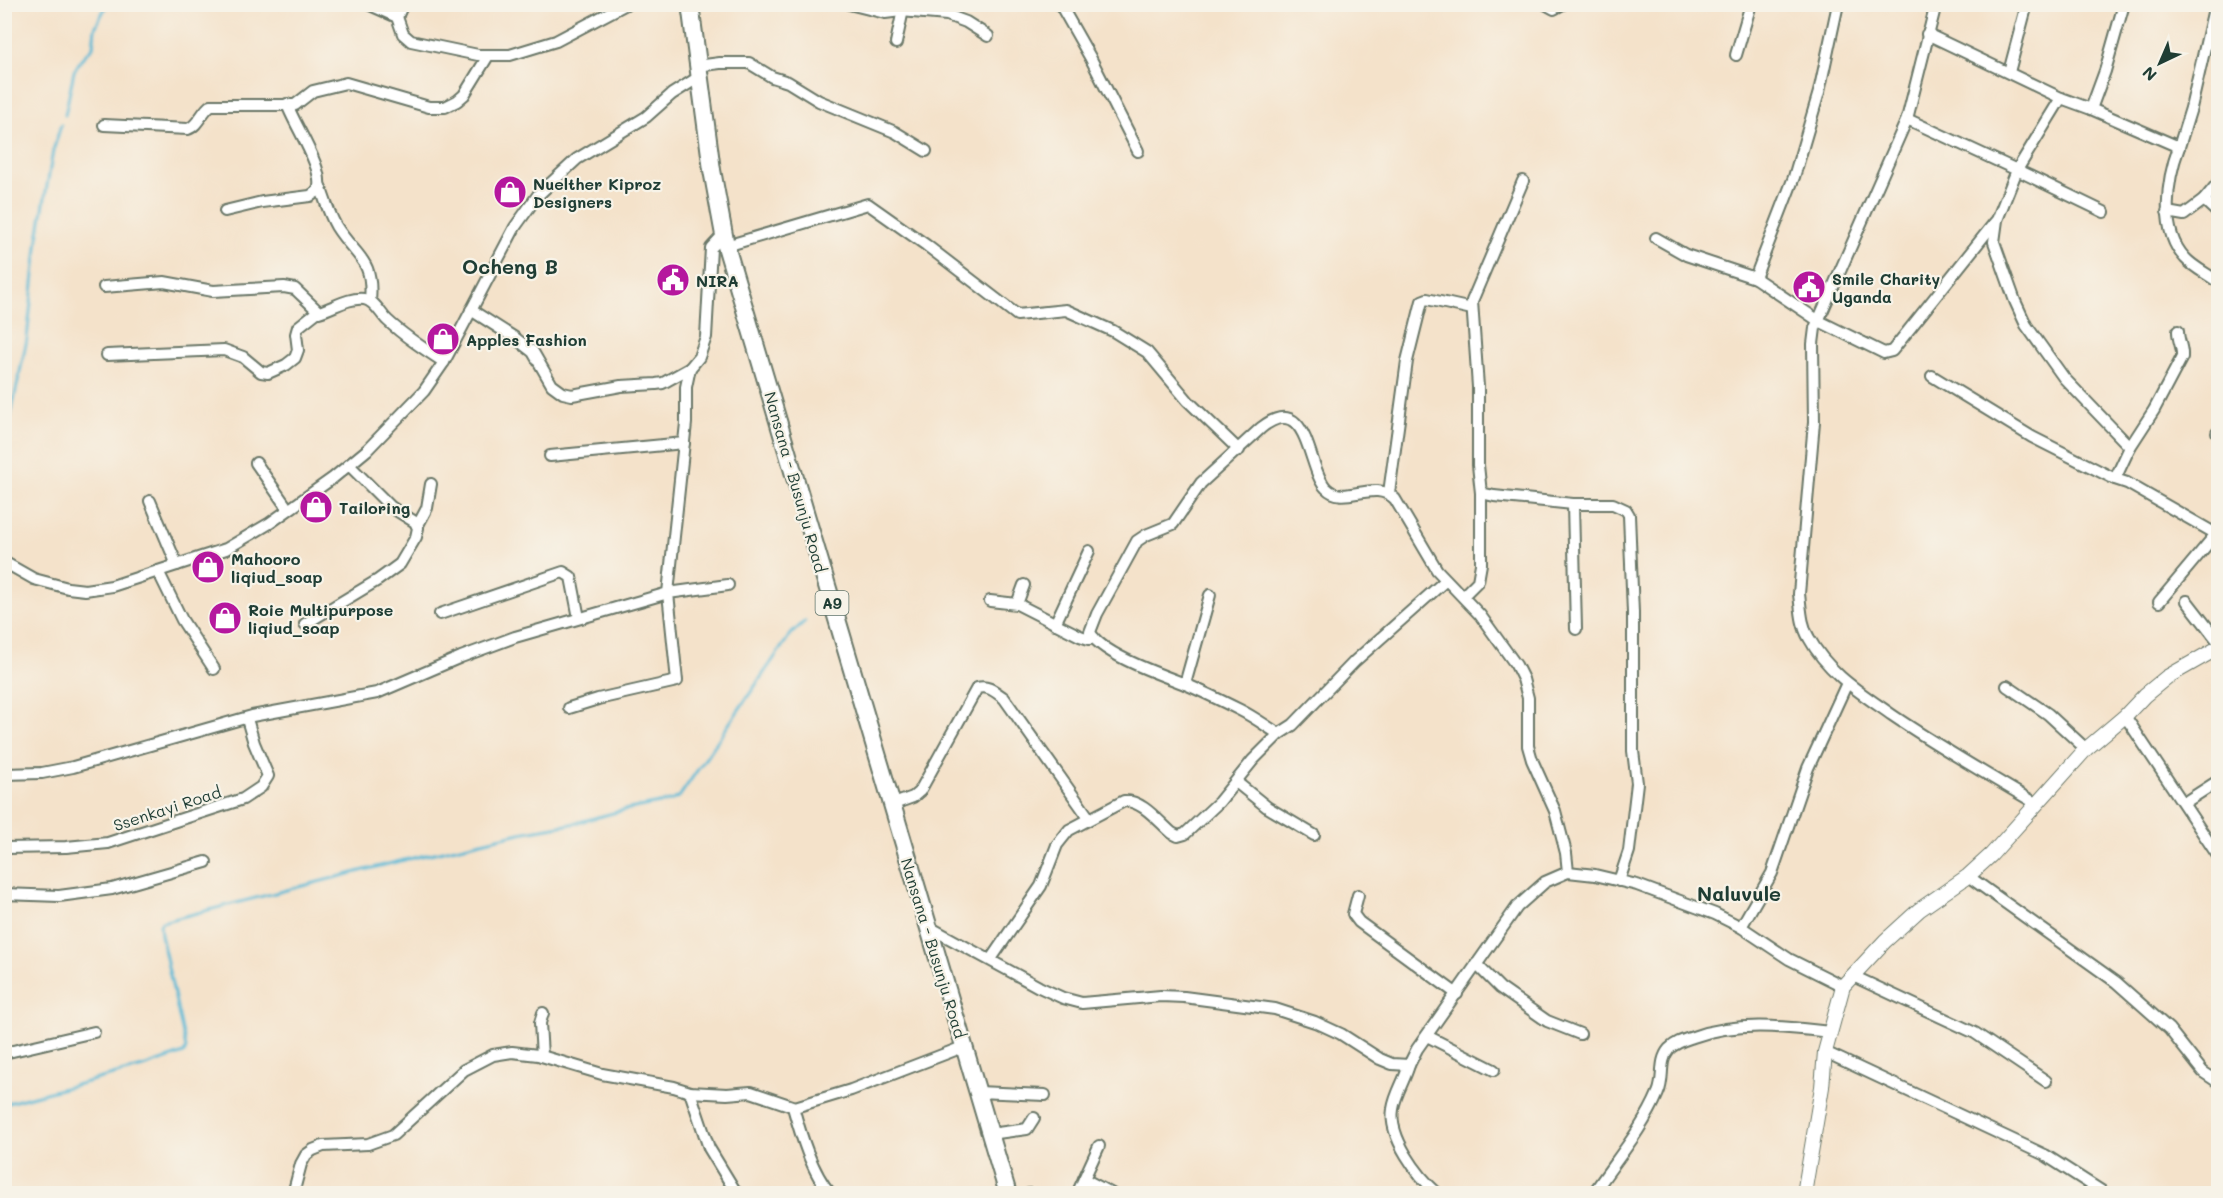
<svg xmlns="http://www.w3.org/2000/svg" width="2223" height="1198" font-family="Mali,sans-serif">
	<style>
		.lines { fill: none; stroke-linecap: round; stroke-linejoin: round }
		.stream { stroke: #57b8d5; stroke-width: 3 }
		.minor-casing { stroke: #6a7768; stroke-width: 14 }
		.tertiary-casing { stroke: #6a7768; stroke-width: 16 }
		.primary-casing { stroke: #6a7768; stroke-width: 20 }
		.minor { stroke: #fff; stroke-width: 10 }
		.tertiary { stroke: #fff; stroke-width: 14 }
		.primary { stroke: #fff; stroke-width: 16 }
		.labels { text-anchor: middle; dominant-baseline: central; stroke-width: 4.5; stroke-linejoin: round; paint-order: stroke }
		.shield { fill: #f7f3e8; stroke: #60746a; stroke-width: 1.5 }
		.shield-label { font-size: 15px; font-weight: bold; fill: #1f3d34 }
		.poi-label { font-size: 16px; font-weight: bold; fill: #1f3d34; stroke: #f7f3e8; text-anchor: start }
		.street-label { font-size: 16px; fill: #1f3d34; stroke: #f7f3e8 }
		.quarter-label { font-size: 20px; font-weight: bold; fill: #1f3d34; stroke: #f7f3e8 }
	</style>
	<rect width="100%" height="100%" fill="#f7f3e8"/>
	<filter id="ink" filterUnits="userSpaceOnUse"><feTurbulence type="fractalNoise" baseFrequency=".0167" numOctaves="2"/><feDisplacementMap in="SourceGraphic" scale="12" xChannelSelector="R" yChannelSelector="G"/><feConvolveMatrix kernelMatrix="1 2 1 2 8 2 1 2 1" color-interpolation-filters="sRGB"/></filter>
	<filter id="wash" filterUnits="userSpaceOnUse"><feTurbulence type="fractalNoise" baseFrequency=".008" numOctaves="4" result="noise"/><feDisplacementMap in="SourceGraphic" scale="24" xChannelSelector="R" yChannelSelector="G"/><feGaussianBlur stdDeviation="1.35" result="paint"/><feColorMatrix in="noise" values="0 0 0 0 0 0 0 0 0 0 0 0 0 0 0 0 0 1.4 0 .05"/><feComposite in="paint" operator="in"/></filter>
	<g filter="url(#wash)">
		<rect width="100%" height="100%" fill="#f4e2ca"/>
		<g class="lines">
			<g class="stream">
				<path d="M65 115 74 71 83 57 93 47 95 28 107 4"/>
				<path d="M4 446 27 339 38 238 53 151 61 125"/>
				<path d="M4 1104 143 1067 184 1053 186 1048 161 935 160 925 162 922 400 861 520 833 572 824 624 810 670 801 679 797 790 635 805 621"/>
			</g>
		</g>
	</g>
	<g filter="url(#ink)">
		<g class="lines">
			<defs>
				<g id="minor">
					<path d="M368 4 397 17 403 34 411 41 478 55H510L556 41 626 4"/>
					<path d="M849 4 885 13 901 11 947 15 966 22 988 36"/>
					<path d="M1060 4 1090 57 1138 151"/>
					<path d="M1545 4 1554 9 1563 4"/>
					<path d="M1936 4 1907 119 1815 328 1813 344 1814 422 1799 594C1801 609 1801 625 1809 638 1828 673 1861 693 1892 715 1939 747 1988 775 2037 804"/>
					<path d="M397 17 403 4"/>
					<path d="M1927 34 2061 98 2091 109 2179 147 2191 108 2215 4"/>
					<path d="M896 43 904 5"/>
					<path d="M1736 55 1751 4"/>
					<path d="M697 66 720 63H749L772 77 788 82 819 101 895 132 926 151"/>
					<path d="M2009 72 2027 4"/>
					<path d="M2061 98 2017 170 2104 212"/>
					<path d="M2091 109 2105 71 2124 4"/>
					<path d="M1907 119 2017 170 1997 220 1994 242 2015 301 2026 325 2064 378 2130 447 2115 479"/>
					<path d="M104 125 188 129C198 126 202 111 211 105H295L313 91 346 83 429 107H445L457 101 464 95 488 56"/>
					<path d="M2179 147C2167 179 2159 231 2185 258 2194 268 2208 274 2218 282"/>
					<path d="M1523 181 1472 301 1478 387V465L1481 493 1494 496 1573 504H1613L1626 510 1629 515 1633 613V751L1637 783 1629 851 1619 881"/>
					<path d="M320 186C325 200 329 214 336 226 356 258 374 258 370 301"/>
					<path d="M2204 200 2218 213"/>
					<path d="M225 211 262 202 310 196 318 191C326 170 294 125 287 104"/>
					<path d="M2167 212 2184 215 2204 200 2218 183"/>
					<path d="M1656 238 1686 255 1755 278 1819 321 1884 353 1892 351 1896 346 1995 222"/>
					<path d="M726 246 868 204 926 245 1017 315 1066 310 1113 331 1147 352 1188 401 1239 450"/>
					<path d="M1755 278 1794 177 1819 92 1838 4"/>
					<path d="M104 287 164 282 213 291 284 287 295 289 319 312C333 308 349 297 364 299 374 300 380 313 387 320 404 336 424 349 444 362"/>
					<path d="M471 310 515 338 533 352 552 385 563 393 572 395 621 386 656 384 663 383 690 368"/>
					<path d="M107 355 224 350 243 357 261 372 268 373 286 365 295 358 298 350 296 334 298 327 317 312"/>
					<path d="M1932 376 2032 437 2115 479 2127 483 2218 535"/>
					<path d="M2217 433H2218"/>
					<path d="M2130 447 2154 410 2182 357C2183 348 2178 341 2178 331"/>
					<path d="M550 456 684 443"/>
					<path d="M256 463 288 509"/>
					<path d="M1389 493 1407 361 1422 301 1427 299 1472 309"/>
					<path d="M150 501 177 565"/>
					<path d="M1573 504 1576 629"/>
					<path d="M418 525 427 508 431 484"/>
					<path d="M4 562 34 579 68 588 85 590 112 586 226 549 270 523 333 478 367 450 424 391 444 362 515 227 538 195 577 159 646 117 672 94 699 77"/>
					<path d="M158 571 182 620 214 669"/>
					<path d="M1463 596 1478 581 1481 564V493"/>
					<path d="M990 601 1017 604 1080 636 1089 639 1094 638"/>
					<path d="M2187 601 2218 641"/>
					<path d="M2159 602 2216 534"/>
					<path d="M1017 604 1024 585"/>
					<path d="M440 614 563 572 571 577 579 618"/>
					<path d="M305 624 378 580 400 564 416 537 418 528 415 522 391 507 349 465"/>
					<path d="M1055 624 1089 551"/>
					<path d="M1185 684 1210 595"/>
					<path d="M2007 686 2048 714 2086 749"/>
					<path d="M569 708 598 699 677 681 668 593 728 585"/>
					<path d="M2125 716 2218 856"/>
					<path d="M1279 734C1266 726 1254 717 1240 710 1222 701 1204 692 1185 684 1162 675 1100 654 1090 632L1097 614 1137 541 1146 535 1173 524 1201 483 1261 428C1309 390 1307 469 1326 488 1344 507 1374 478 1395 499L1437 570 1480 615 1516 665 1523 679 1528 698V746L1532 760 1555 811 1566 853 1568 872"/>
					<path d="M4 774 42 773 73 767 252 716 377 693 461 657 515 637 668 593 686 423V387L690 368 699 357 706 337 711 248 724 234"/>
					<path d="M1236 782 1267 807 1314 835"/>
					<path d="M2184 803 2218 781"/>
					<path d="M891 805 913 797 920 791 977 688C989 685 995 692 1004 698L1089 818"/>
					<path d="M4 848 66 847 108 843 243 799 261 787 268 776 254 743 247 719"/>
					<path d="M1968 876 2116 982 2169 1029 2203 1072 2218 1082"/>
					<path d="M4 894 59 896 112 889 206 862"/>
					<path d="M1358 895 1353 914 1359 922 1457 994"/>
					<path d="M927 926 1039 987 1063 998 1082 1003 1161 996 1184 997 1275 1009 1315 1022 1341 1034 1380 1059 1392 1064 1409 1065 1417 1049 1517 907 1545 882 1568 872 1595 875 1637 885 1715 914 1741 927 1789 959 1843 986"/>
					<path d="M1741 927 1772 873 1808 768 1847 683"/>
					<path d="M991 959 1041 886 1057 845 1069 830 1124 801C1142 800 1158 821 1172 833L1178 836 1185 834 1219 802 1253 760 1279 734 1293 725 1355 661 1445 581"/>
					<path d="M1476 964 1500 988 1547 1021 1580 1034"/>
					<path d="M1853 976 1975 1033 2046 1081"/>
					<path d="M1427 1036 1494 1070"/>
					<path d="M1825 1052 2045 1155 2106 1194"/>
					<path d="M4 1053 94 1032"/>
					<path d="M542 1056 540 1023 543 1013"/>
					<path d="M1409 1065C1405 1080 1395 1094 1393 1109 1388 1137 1418 1176 1438 1194"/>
					<path d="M690 1092 709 1148 737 1194"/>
					<path d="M977 1092 1045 1095"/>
					<path d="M793 1107C800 1132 812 1174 831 1194"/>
					<path d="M990 1134 1027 1129 1034 1118"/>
					<path d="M1084 1179 1112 1194"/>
					<path d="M293 1194 301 1164 306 1155 313 1150 323 1146 368 1144 393 1135 464 1070 493 1055 512 1052 538 1055 602 1074 674 1087 690 1092 727 1094 751 1092 795 1107 851 1090 963 1047"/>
					<path d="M1029 1194H1032"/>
					<path d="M1077 1194 1099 1146"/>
					<path d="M1593 1194C1615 1161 1643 1129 1658 1093 1665 1078 1658 1062 1669 1049 1676 1042 1684 1040 1693 1037 1738 1021 1785 1027 1831 1032"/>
				</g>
				<path id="tertiary" d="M1804 1194 1822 1087 1825 1052 1843 986 1885 941 1919 910 1968 876 1991 855 2086 749 2125 716 2145 695 2167 677 2218 648"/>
				<path id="primary" d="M690 4 712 170 726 246 1008 1194"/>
			</defs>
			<use href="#minor" class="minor-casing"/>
			<use href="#tertiary" class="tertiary-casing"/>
			<use href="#primary" class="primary-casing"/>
			<use href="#minor" class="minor"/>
			<use href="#tertiary" class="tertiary"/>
			<use href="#primary" class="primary"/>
		</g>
	</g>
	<defs>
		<symbol id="shop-disc" viewBox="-11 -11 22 22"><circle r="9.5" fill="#b5179e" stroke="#f7f3e8"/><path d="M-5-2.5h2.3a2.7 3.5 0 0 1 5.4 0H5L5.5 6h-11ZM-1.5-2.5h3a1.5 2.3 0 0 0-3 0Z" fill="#fff"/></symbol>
		<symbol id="civic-disc" viewBox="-11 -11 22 22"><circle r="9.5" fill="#b5179e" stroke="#f7f3e8"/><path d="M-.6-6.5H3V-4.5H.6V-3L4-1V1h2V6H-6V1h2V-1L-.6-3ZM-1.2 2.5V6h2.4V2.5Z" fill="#fff"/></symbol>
	</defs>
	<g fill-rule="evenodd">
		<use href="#shop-disc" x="491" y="173" width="38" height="38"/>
		<use href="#civic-disc" x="654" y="261" width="38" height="38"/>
		<use href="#civic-disc" x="1790" y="268" width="38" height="38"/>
		<use href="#shop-disc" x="424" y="320" width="38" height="38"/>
		<use href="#shop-disc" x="297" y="488" width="38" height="38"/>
		<use href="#shop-disc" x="189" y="548" width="38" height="38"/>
		<use href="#shop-disc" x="206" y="599" width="38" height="38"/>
	</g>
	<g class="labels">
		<rect class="shield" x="815.5" y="591" width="33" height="24" rx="4.5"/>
		<g class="shield-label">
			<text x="832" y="603">A9</text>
		</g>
		<g class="poi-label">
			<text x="533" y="183">Nuelther Kiproz<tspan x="533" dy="18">Designers</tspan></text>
			<text x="1832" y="278">Smile Charity<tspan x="1832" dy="18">Uganda</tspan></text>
			<text x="696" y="280">NIRA</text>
			<text x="466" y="339">Apples Fashion</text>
			<text x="339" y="507">Tailoring</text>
			<text x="231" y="558">Mahooro<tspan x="231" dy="18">liqiud_soap</tspan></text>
			<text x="248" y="609">Roie Multipurpose<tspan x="248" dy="18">liqiud_soap</tspan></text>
		</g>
		<g class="street-label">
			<text transform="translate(796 482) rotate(74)">Nansana - Busunju Road</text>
			<text transform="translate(167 808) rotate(-18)">Ssenkayi Road</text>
			<text transform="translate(934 948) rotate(73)">Nansana - Busunju Road</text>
		</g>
		<g class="quarter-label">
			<text x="510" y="266">Ocheng B</text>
			<text x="1739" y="893">Naluvule</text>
		</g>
	</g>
	<rect width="2223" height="1198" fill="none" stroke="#f7f3e8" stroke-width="24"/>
	<g transform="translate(2160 63) rotate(224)" stroke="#f7f3e8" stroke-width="4.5" paint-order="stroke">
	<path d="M0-4.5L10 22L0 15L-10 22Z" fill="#1f3d34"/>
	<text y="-9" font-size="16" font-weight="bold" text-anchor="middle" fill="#1f3d34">N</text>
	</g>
</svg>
